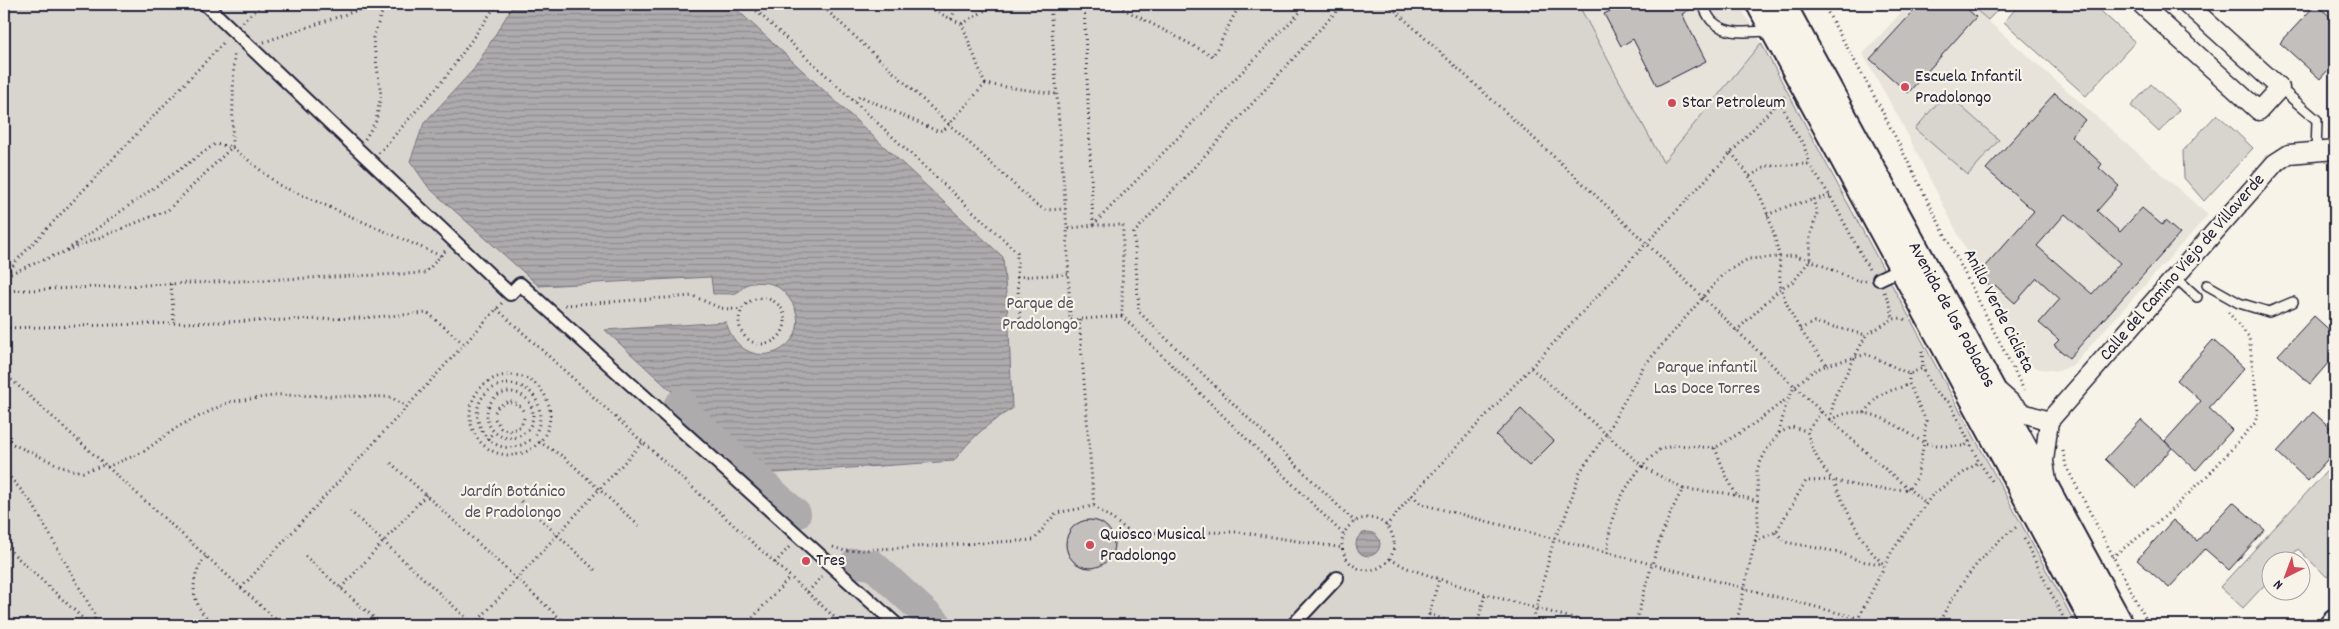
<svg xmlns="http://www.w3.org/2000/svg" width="2339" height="629" font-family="Dekko,sans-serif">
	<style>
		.built { fill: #e7e3db }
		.green { fill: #d8d5cf; stroke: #7d7c85 }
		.water { fill: url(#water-rules); stroke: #76747f }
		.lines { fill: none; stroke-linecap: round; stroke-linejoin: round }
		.river { stroke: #aeabad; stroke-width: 30 }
		.building { fill: #c2bfbd; stroke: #22223b; fill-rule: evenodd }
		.service-casing { stroke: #22223b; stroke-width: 12 }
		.pedestrian-casing { stroke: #22223b; stroke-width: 16 }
		.minor-casing { stroke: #22223b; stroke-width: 21 }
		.secondary-casing { stroke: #22223b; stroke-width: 28 }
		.primary-casing { stroke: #22223b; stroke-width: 30 }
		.path { stroke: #22223b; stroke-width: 3; stroke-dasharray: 1 4; stroke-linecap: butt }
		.service { stroke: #f7f3e8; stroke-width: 9 }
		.pedestrian { stroke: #f7f3e8; stroke-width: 12 }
		.minor { stroke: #f7f3e8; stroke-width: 18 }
		.secondary { stroke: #f7f3e8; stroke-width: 24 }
		.primary { stroke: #f7f3e8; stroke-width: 26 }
		.poi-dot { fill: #d1495b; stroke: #f7f3e8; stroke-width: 2 }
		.labels { text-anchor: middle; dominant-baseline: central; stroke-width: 4.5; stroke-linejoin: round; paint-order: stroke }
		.poi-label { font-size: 18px; fill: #22223b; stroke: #f7f3e8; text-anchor: start }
		.street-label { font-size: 18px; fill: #22223b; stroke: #f7f3e8 }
		.park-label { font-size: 18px; fill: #504f60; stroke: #f7f3e8 }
	</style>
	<defs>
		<pattern id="water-rules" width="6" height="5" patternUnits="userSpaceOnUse" patternTransform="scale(1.25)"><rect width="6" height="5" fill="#aeabad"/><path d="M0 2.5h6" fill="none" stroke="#8d8b8e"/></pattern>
	</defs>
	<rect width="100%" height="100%" fill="#f7f3e8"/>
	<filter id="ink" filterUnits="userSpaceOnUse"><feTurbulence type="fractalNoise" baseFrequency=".02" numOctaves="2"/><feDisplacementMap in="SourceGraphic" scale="10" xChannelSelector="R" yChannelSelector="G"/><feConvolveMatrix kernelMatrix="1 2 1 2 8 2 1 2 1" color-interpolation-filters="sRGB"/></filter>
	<g filter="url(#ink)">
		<g class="built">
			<path d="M1578 4H1739L1761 43 1663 162Z"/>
			<path d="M1909 4H1969L2208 215 2073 365 2059 371 2040 369 2023 362 1900 120 1863 54Z"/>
		</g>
		<g class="green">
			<path d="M4 4H1524L1528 11 1542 4H1578L1663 162 1761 43 2076 625H4Z"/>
			<path d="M1969 4H2003L1988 20Z"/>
			<path d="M2020 4H2093L2135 42 2086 96 2004 22Z"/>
			<path d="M2151 84 2179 110 2159 132 2131 106Z"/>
			<path d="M1946 93 1999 140 1968 175 1915 129Z"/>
			<path d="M2217 114 2253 148 2204 201 2184 178 2183 151Z"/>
			<path d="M2335 462V568L2327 577 2298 549 2287 561 2272 562 2271 578 2243 608 2220 587Z"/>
		</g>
		<g class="water">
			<path d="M514 4H731L1003 257 1009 329 1012 409C988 423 970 439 954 461L761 474 605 330 726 322C745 384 820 346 791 301 785 292 778 285 768 283 763 282 753 282 748 284 744 285 741 291 736 293 730 295 720 293 713 294L711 277 539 286 429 188 410 161 424 123 474 69Z"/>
			<circle cx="1368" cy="544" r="12"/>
		</g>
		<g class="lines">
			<g class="river">
				<path d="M682 402 678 406 796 514"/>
				<path d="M855 563 873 565 938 625"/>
			</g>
		</g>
		<g class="building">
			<path d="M1624 4H1696V6L1682 14 1706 61 1657 86 1633 39 1621 46 1604 14Z"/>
			<path d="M1920 4H1962L1976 17 1908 93 1870 59Z"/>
			<path d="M2316 4 2335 21V62L2320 79 2280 43Z"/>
			<path d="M2055 93 2085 120 2071 136 2102 164 2099 168 2119 186 2097 211 2120 232 2142 208 2162 225 2165 221 2180 234 2069 358 2054 345 2059 340 2039 323 2060 299 2037 278 2015 303 1995 285 1992 288 1977 275 2034 211 1986 169ZM2065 214 2120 263 2092 294 2037 246Z"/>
			<path d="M2314 316 2335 335V367L2329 362 2310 384 2278 355Z"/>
			<path d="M2213 340 2244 368 2209 408 2232 430 2196 470 2165 441 2201 401 2177 380Z"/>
			<path d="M1521 409 1554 441 1529 466 1496 435Z"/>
			<path d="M2313 412 2335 432V451L2308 481 2277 452Z"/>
			<path d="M2141 420 2172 448 2136 488 2105 459Z"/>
			<path d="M2233 502 2265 530 2229 570 2205 549 2169 588 2137 560 2173 520 2197 541Z"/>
			<circle cx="1090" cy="544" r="24"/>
		</g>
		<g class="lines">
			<defs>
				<g id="service">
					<path d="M1702 4C1705 9 1708 17 1712 21 1729 37 1750 31 1771 31"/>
					<path d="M2280 88 2317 120 2316 153"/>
					<path d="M2175 277 2197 297"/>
					<path d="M2207 285 2239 303 2269 312 2293 302"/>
				</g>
				<g id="pedestrian">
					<path d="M205 4 510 294 520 284 897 625"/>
					<path d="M1879 279 1902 268"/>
					<path d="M1293 625 1337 578"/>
				</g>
				<g id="minor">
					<path d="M2141 4 2259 111 2280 88 2187 4"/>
					<path d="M1999 392 2023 413 2049 421"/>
					<path d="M2047 482 2044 461 2049 421 2275 163 2289 154 2335 150"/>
				</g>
				<path id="secondary" d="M2332 625 2335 622"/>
				<g id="primary">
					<path d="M1760 4 2096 625"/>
					<path id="s1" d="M1782 4 2120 625"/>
				</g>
			</defs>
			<use href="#service" class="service-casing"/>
			<use href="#pedestrian" class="pedestrian-casing"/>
			<use href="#minor" class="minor-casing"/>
			<use href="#secondary" class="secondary-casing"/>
			<use href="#primary" class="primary-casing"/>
			<g class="path">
				<path d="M749 4 1017 252V277L1068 274"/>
				<path d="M820 4 1035 204 1045 210 1065 209"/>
				<path d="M1050 4 1067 229"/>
				<path d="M1084 4 1093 224"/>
				<path d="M1114 4 1213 56 1240 4"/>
				<path d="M1343 4 1134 233 1139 312 1355 522"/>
				<path d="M1388 4C1474 84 1561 162 1646 243 1739 331 1827 423 1926 503"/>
				<path d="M1823 4 1879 105 2024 390"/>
				<path d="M951 19 958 4"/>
				<path d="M243 22 261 4"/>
				<path d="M962 24 996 4"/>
				<path d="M264 42 376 4"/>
				<path d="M985 84 1056 94"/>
				<path d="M855 101 860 96 937 131 944 130 985 84 962 24 920 4"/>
				<path d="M1780 101 1793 129 1804 145 1809 164 1830 196 1870 271"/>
				<path d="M365 139 376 121 381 95 373 38 385 4"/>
				<path d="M379 153 445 78 497 4"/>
				<path d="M1731 153C1759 183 1770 216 1779 255 1781 266 1778 279 1782 290 1790 318 1808 342 1827 365L1813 371 1794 387 1785 408 1779 433 1767 449 1757 469 1758 528 1736 625"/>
				<path d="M1750 176 1767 166 1809 164"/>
				<path d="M1767 215 1791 205 1830 196"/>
				<path d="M1093 225 1308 4"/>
				<path d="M67 250 215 144 232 147 279 185 441 256"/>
				<path d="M6 275 168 210 232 147 234 52"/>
				<path d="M1017 277 1021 329"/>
				<path d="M4 278 18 259 225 41"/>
				<path d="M171 284 174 322"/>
				<path d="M4 291 425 273 446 250"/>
				<path d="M1884 292 1890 304 1893 319 1902 318 1907 321"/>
				<circle cx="762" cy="321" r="23"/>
				<path d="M565 305 693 296 720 308 742 310"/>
				<path d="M497 309 843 625"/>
				<path d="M1122 316 1070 320 1067 229 1093 225H1123L1122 316 1344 535"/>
				<path d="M1079 319 1094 506"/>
				<path d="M4 328 360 318 428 313 464 344"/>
				<path d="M1800 329 1814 322 1866 335"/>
				<path d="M1736 331 1781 288 1794 281 1810 260V237L1817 213 1813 199"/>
				<path d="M1922 351 1923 368 1930 384 1937 394 1950 403 1979 462 1992 481"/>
				<path d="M1827 365 1867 354 1909 374 1923 368"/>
				<path d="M1531 368 1606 434 1643 367 1723 274 1748 259 1795 256 1810 260 1858 281 1866 280"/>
				<path d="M4 373 282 625"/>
				<path d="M1909 374V384L1926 421 1924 443 1943 446H1965L1970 441"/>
				<circle cx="510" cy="415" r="40"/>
				<circle cx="510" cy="415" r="23"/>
				<path d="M495 412 498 407 508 401 518 404 525 413"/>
				<path d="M1821 412 1807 431C1812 450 1819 464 1832 479"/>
				<path d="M1865 413C1883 387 1884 395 1909 384"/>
				<path d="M495 419 501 428 511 431 521 426 524 418"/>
				<path d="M1830 419 1835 396 1866 335 1893 319"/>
				<path d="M1830 420C1836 417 1842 414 1849 413 1875 408 1903 430 1924 443L1917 478 1908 489C1881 491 1859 487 1833 480 1845 506 1862 548 1885 565"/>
				<path d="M1779 433 1792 427 1807 431"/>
				<path d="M487 439 494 432"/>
				<path d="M4 440 67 469 83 472 104 465"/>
				<path d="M530 440C490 469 455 406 495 387 502 384 510 383 517 385 540 391 545 416 535 435"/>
				<path d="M539 442 564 457 639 526"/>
				<path d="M1715 448 1727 478 1737 496"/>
				<path d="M2063 451 2066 466 2149 625"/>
				<path d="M391 463 567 625"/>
				<path d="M107 467 143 452 179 426 229 402 280 395 391 397 406 407"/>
				<path d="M4 470 32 503 95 615 94 625"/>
				<path d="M1683 489 1642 466 1659 450 1676 445 1715 448 1751 426 1789 397"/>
				<path d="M1412 495 1421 504 1858 618"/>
				<path d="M521 501 596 571"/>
				<path d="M350 511 474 625 643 442"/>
				<circle cx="1368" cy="544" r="26"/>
				<path d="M1386 526 1412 495 1780 100 1786 96"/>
				<path d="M1776 532 1785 542 1838 552 1860 561 1882 564"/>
				<path d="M2024 539 2067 625"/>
				<path d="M1755 541 1776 532 1806 481 1833 480"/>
				<path d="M4 545 90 625"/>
				<path d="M833 547 845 551 1034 540 1056 513 1094 506 1132 533 1239 532 1343 548"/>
				<path d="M305 556 382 625"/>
				<path d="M206 557C187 579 191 609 216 625"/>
				<path d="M2112 557 2160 521 2210 473 2255 423 2258 412 2249 337 2228 312"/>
				<path d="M1390 559 1407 568 1485 594 1597 625"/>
				<path d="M775 563 790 546"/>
				<path d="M241 588 502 303"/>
				<path d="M341 588 426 495"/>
				<path d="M808 592 822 576"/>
				<path d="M1429 614 1459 625"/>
				<path d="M206 625 210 621"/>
				<path d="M268 625 274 618"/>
				<path d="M746 625 790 577"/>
				<path d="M1426 625 1439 579"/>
				<path d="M1477 625 1485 594"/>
				<path d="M1532 625 1554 539 1564 520 1580 472 1606 434 1642 466C1620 494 1608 517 1608 553"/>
				<path d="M1635 625C1648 580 1659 530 1683 489L1725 493 1759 501"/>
				<path d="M1855 625 1892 551 1933 494 1979 462"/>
				<path d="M1938 625C1956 588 1983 550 2018 526"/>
			</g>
			<use href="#service" class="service"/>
			<use href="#pedestrian" class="pedestrian"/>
			<use href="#minor" class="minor"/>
			<use href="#secondary" class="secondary"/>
			<use href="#primary" class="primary"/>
		</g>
	</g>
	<g class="poi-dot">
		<circle cx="1905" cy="87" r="5"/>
		<circle cx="1672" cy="103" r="5"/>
		<circle cx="1090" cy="545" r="5"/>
		<circle cx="806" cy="561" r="5"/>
	</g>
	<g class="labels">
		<g class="poi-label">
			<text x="1915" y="77">Escuela Infantil<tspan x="1915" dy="21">Pradolongo</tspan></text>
			<text x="1682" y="103">Star Petroleum</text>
			<text x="1100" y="535">Quiosco Musical<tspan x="1100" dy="21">Pradolongo</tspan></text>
			<text x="816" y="561">Tres</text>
		</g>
		<g class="street-label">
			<text transform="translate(2183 268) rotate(-49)">Calle del Camino Viejo de Villaverde</text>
			<text transform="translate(1998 311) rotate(63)">Anillo Verde Ciclista</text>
			<text stroke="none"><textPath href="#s1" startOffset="354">Avenida de los Poblados</textPath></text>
		</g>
		<g class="park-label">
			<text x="1040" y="304">Parque de<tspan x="1040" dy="21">Pradolongo</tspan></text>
			<text x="1707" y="368">Parque infantil<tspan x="1707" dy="21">Las Doce Torres</tspan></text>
			<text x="513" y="492">Jardín Botánico<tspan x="513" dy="21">de Pradolongo</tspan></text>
		</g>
	</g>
	<rect width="2339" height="629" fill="none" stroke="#f7f3e8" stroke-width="20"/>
	<rect x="10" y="10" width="2319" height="609" fill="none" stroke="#22223b" stroke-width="2" filter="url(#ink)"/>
	<g transform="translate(2286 576) rotate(222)"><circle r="24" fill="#f7f3e8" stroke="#a29fa3"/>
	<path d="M0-4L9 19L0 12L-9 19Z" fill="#d1495b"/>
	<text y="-8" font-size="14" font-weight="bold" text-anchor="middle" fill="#22223b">N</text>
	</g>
</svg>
